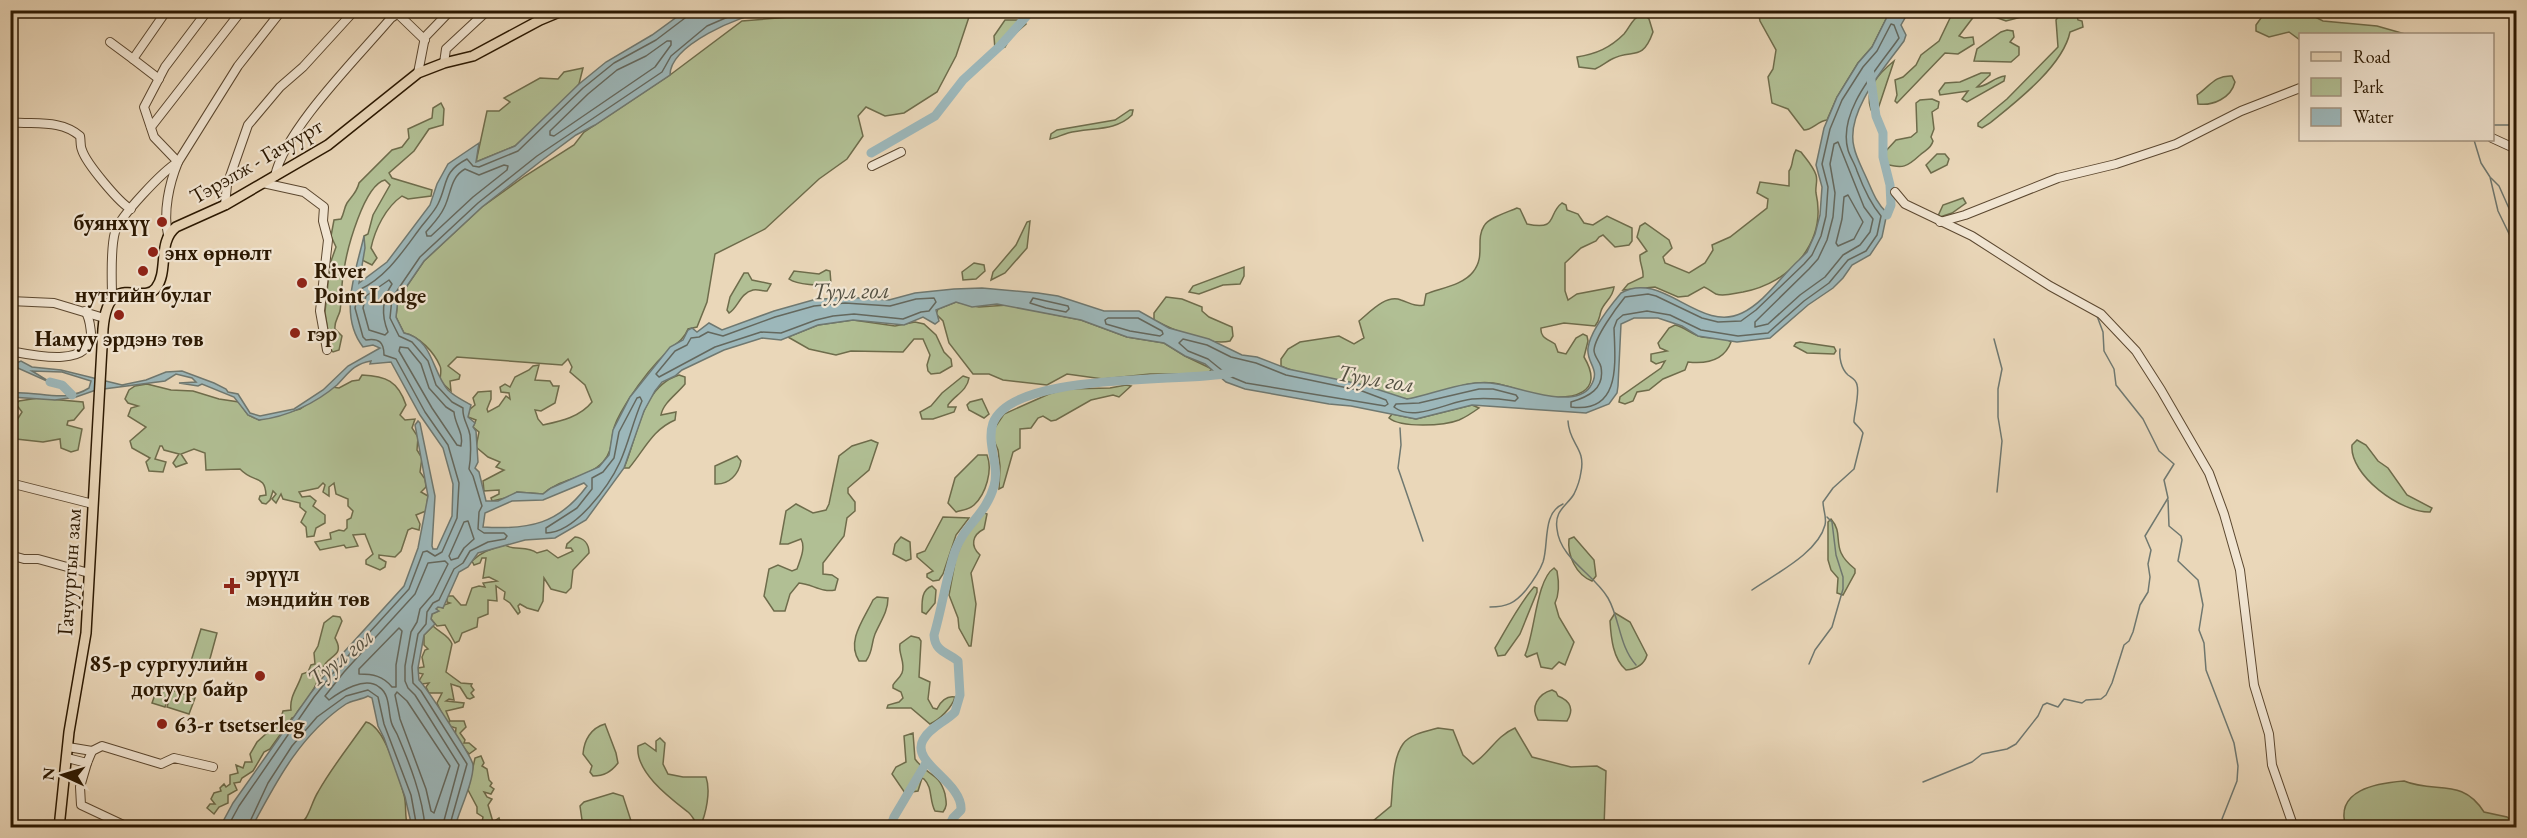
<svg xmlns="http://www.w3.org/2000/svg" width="2527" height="838" font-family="'EB Garamond',serif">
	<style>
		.green { fill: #b1bf94; stroke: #6e6c4b; stroke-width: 1.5 }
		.water { fill: #9cb7ba; stroke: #6f7870; stroke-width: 1.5; fill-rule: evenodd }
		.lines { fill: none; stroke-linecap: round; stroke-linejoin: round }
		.shore { stroke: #64685e; stroke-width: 1.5 }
		.stream { stroke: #6f7870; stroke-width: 1.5 }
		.river { stroke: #9cb7ba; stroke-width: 9 }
		.minor-casing { stroke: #5c4830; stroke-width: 10 }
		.major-casing { stroke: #2c1902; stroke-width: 12 }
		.minor { stroke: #f1e5d2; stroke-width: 8 }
		.major { stroke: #ead7b9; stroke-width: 9 }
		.poi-dot { fill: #8f2418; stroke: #f1e5d2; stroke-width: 2 }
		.labels { text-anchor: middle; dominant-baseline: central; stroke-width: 4.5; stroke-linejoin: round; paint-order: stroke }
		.street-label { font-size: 22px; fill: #2c1902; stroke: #f1e5d2 }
		.poi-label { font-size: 22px; font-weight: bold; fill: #2c1902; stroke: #f1e5d2; text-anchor: start }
		.water-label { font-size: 24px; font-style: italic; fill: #535042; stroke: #f1e5d2 }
	</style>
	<rect width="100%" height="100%" fill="#ead7b9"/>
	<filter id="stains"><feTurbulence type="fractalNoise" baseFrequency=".00333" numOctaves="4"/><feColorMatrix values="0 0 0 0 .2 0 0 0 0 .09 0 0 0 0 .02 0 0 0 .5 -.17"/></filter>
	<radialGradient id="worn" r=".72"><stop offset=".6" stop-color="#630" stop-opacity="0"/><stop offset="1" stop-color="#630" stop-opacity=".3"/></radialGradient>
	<g class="green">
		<path d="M877 10 971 11 956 56 937 92 904 113 885 116 866 107 858 116 863 136 847 159 819 179 765 229 715 254 707 302 697 327 688 329C683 341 675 344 667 352 652 366 640 382 629 399 623 409 615 420 613 432 611 443 612 452 603 462 587 479 560 478 543 494L517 492 510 497 492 501 491 498 499 494V490L484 491 483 481 504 470 496 467 500 462 488 457 476 447 479 432 473 427 476 420 468 417 469 410 475 405 473 398 478 392 491 391V399L487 409 488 412 499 406 506 396 510 399 509 393 501 392 500 387 505 384 510 387 515 377 529 370 533 366 539 365 535 380 550 381 553 386H559L555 403 541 411 535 410 538 419 543 425C561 421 580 417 592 402L585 385 570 372 572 367 568 359 562 365 457 357 448 366 460 375 459 379 450 381 451 391 440 381C440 376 442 370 440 366 434 352 419 336 404 333L396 317 398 299 424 261 482 207 525 176 574 145 584 132 670 75 742 21Z"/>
		<path d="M2301 10 2323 21 2377 26 2405 34H2300V40L2289 32 2269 37 2256 31V25L2266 11Z"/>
		<path d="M1758 11H1890L1872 47 1858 63 1837 97 1827 120C1818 121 1812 130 1804 130L1788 109 1772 103 1768 77 1773 69 1776 50 1760 21Z"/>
		<path d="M1961 11H2038L2037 13 2006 21 1978 11 1959 36 1964 38 1973 37 1974 44 1958 54 1945 53 1897 103 1895 101 1897 95 1895 80 1903 77 1916 65 1921 55 1939 41 1952 14Z"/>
		<path d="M2069 12 2077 16 2078 20 2082 21 2083 27 2070 32C2063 66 2016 102 1990 123L1982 128 1978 126V123L2007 99 2058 47 2056 20 2060 14Z"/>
		<path d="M1644 14 1649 19 1653 32C1642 63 1632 48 1612 59 1606 62 1602 66 1595 69L1579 67 1577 57C1596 54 1610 48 1624 34 1631 26 1632 17 1644 14Z"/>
		<path d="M1005 20H1024L1026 24 1010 38 1005 47 995 50 994 36Z"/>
		<path d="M2007 30 2013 31 2014 37 2010 42 2019 47V55L2011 62 1974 61 1977 49 2001 32Z"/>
		<path d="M1894 61 1877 112 1871 110C1864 89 1878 74 1894 61Z"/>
		<path d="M583 68 579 84 571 94 515 146 476 162 487 111H499L510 102 504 98 540 78 558 79 564 72Z"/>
		<path d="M1981 73H1990V75L1977 87C1987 87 1994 77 2005 76L2004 81 1967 102 1962 99 1968 91 1940 95 1939 91 1945 83 1960 82Z"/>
		<path d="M2232 76 2235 82C2231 98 2213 106 2198 104L2197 95C2210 86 2215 75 2232 76Z"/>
		<path d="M1932 99 1939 102 1938 108 1932 112 1934 129 1931 137 1933 141C1931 149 1925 150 1920 155 1907 167 1903 169 1885 164L1884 153 1896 140 1911 137 1917 132 1916 103 1920 100Z"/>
		<path d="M441 103 444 109 443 125 429 129 414 151 389 173 392 178 432 190 431 196 408 199 402 196C386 207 375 229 371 248L377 258 372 265 362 260 364 236 368 234 373 215 390 185 385 180C364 185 347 249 344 270 341 283 342 298 340 311 338 318 334 322 335 329L342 336 339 350 333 352 331 350 325 312 330 264 336 247 331 236 334 220 341 219C344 214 344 208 347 203 352 196 357 192 359 183L392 150 402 147 409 138 408 129 432 118 433 108Z"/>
		<path d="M1130 110H1133L1132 115C1115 132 1090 127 1068 133 1061 135 1056 138 1050 139L1051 134 1057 130 1115 120Z"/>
		<path d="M1796 150 1801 152C1806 159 1813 166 1816 175 1818 181 1815 187 1816 193 1827 242 1791 283 1743 292 1735 293 1724 297 1716 294 1712 292 1709 289 1704 287L1688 296 1678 297 1655 287 1623 290 1628 284 1643 277C1644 269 1639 263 1640 255L1647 251 1637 237 1640 226 1645 223 1669 240 1672 248 1663 257 1665 263 1689 273 1705 263 1713 250 1712 245 1730 237 1767 208 1768 199 1757 193 1760 182 1789 186V171C1794 164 1791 158 1796 150Z"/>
		<path d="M1937 154H1945L1949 159 1947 165 1931 173 1926 165Z"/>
		<path d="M1963 198 1966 203 1952 213 1940 217 1938 216 1943 205Z"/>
		<path d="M1562 203 1566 205 1567 210 1578 214 1584 223 1593 225 1607 216 1632 228V241L1629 245 1615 247 1603 235 1599 237 1596 241 1581 248 1565 263V291L1568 300 1577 294 1614 287C1613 298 1604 302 1601 311 1599 317 1600 320 1595 326L1564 323 1541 328C1540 338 1548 339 1555 344L1558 352 1566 354 1576 338 1583 334 1587 336 1588 341 1584 357C1606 394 1572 400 1542 396 1525 394 1510 385 1493 383 1464 379 1437 397 1409 399 1397 399 1385 393 1374 389 1344 378 1309 379 1281 366V359L1288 349 1300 342 1339 336 1354 344 1364 338 1359 321C1370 312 1386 294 1401 300 1410 303 1415 307 1424 305L1426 294C1441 288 1463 285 1473 272 1486 256 1475 240 1484 226 1488 218 1508 212 1517 208L1520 209 1527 224C1559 231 1547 214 1562 203Z"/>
		<path d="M1030 221 1027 248 1005 273 991 280 993 272 1016 245 1027 222Z"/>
		<path d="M974 263 984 265 985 271 976 279 963 280 962 272Z"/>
		<path d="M1244 267V276L1240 284 1223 285 1199 294 1189 292 1193 286Z"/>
		<path d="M826 270 830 271 831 284C821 286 797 285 789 279L794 271 819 274Z"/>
		<path d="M744 273H748L752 280 771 284 767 291C763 291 757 289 753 290 740 293 738 308 729 313L727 310 730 297Z"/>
		<path d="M1166 297 1182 299 1202 307V311L1209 317 1232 327 1233 336 1230 341C1209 346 1173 330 1154 320V313Z"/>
		<path d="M956 302 979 307 1008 305 1081 320 1127 337 1164 343 1185 356 1212 369 1207 374H1150L1103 379 1067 374 1047 385 1003 380 989 374H973L949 343 943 321 936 314 938 309Z"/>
		<path d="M853 320 895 326 915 322 924 324 936 335 944 352 951 359 952 366 940 373 931 374 928 371 927 365 930 355 923 339H914L903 352 851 351 836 355 809 349 788 337 818 325Z"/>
		<path d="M1675 325C1685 327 1692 335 1702 337 1712 339 1723 336 1731 342 1724 361 1706 364 1688 362L1685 370 1663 379 1649 390 1637 392 1633 401 1625 404 1619 402 1620 397 1661 368 1665 361 1656 364 1651 361V354L1667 351 1660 348 1658 343 1669 328Z"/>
		<path d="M1800 342 1834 347 1836 351 1834 354 1807 353 1794 346 1796 343Z"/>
		<path d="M362 375C386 376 398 381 406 405L400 415 405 420 415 419 412 428 418 437 417 450 422 458 420 472 425 479 426 487 421 492 428 496 426 511 416 515 420 524 419 530 412 528 408 530 401 551 395 557 379 555V558L386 562 385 567 380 570 366 564V560L373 554 365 534 353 535 358 546 346 548 344 545 320 550 315 542 331 539 330 533 339 530 344 531 347 528V520L351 518 353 511 348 506V499L336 494 334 483 329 487V496L323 492 325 485 323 483 318 488 299 492 302 497 310 496 316 501 313 506 325 515V523L316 528 314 536 307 537 306 527 301 522 306 512 300 507V503L283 499 281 494 276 503 272 499 276 494 273 491 270 500 266 504 262 503 259 499 260 496 266 495C265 474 254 484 240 469L206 470 205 453 194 449 181 454 187 463 176 467 173 463 179 454 164 450 162 446H160L155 459 166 462 163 472 149 471 146 462 150 458 132 448 130 441 146 427 128 416 131 408 138 406 128 403 125 399 129 390 135 386 147 384 171 390 193 391 219 399 239 402 248 415 259 420 300 409 332 387 339 388 352 381 359 380Z"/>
		<path d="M679 375 685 377V384C677 394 663 403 661 415L676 412 675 420C652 430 645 449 629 468H624C638 436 641 387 679 375Z"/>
		<path d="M963 376 969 378C967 391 955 395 948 405V407H956L954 412 933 419H922L920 412 931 406 942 393Z"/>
		<path d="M1126 385 1131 386 1119 397 1113 395 1091 400 1056 420 1051 421 1043 416 1038 418 1031 428 1020 429V448L1013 452 1003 487 999 489 1000 466 998 450 993 438 994 429 1004 414 1049 394 1066 389 1110 388Z"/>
		<path d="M38 398 83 402 84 408 74 420 68 421 67 425 82 429 78 450 71 452 61 448 60 439 43 442 16 439 14 436 17 420 22 412 16 404 19 401Z"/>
		<path d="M982 399 989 414 984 418 969 410 967 405 970 402Z"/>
		<path d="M1472 405 1479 408C1472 413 1466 417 1459 420 1444 426 1401 428 1389 418L1392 414 1416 419Z"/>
		<path d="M871 440 878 443 869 470 848 488V493L855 502V511L847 518 844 536 823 563V574L832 575 838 579 835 590C822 593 812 584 799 583L790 594 785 611H774L764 596 769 569 778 565 792 571 797 569C800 560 806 548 801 539L788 544H780L786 511 796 504 813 513 826 510 829 504 839 456 852 446Z"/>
		<path d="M2357 440 2366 445 2378 461 2388 468 2407 495 2432 508 2430 512C2401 513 2349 475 2352 445Z"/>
		<path d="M978 455H987C993 470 986 494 974 505 969 510 962 510 956 512L948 503 955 478Z"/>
		<path d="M737 456 741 461C739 474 729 485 715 484V466Z"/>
		<path d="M984 513 987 514 984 529C972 535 970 546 980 555L971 573 976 604 971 646H969L959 628 958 618 949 595 956 557 964 538Z"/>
		<path d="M943 517 969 518 956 535 943 574 939 580 933 581 927 577V574L933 571 917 557V554L925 551Z"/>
		<path d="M1831 519C1846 536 1828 548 1855 569V573L1843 595 1837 593 1838 578 1831 570 1828 560V522Z"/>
		<path d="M575 537C584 538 589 544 589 553L573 570 571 588 566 593 551 589 544 578 543 601 538 611 527 608 520 604 518 606 520 612 518 614 510 603 504 599 505 592 496 586 497 601 488 600V614L478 618 477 627 462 633 459 641 455 643 445 625 437 626 431 619 432 614 438 611 436 609 438 606 443 608 444 605 450 603 447 602V596H453L461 605H466L472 588 479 586 485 587 483 583 497 581 489 577 483 578 486 558H482L480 563 474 565 472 561C480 553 491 548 505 545 514 551 527 545 537 553L547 550 558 558 573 551 571 548H566L567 544Z"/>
		<path d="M901 537 910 542 911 559 906 561 893 554 895 544Z"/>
		<path d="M1574 537 1594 560 1596 576 1592 581C1576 575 1567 555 1569 539Z"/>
		<path d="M1554 568 1557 571C1559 582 1560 593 1555 603L1559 617 1574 642 1565 665 1559 662 1552 669 1541 667 1537 653 1527 657 1525 655C1535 633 1536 580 1554 568Z"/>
		<path d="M932 586 936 590 935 603 926 614 922 612C922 602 921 590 932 586Z"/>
		<path d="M1534 587 1537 588V592L1520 634 1505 655 1498 656 1495 648C1507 628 1519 604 1534 587Z"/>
		<path d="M877 597 888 598C888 612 880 622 875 634 871 644 873 652 866 661H859C846 641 864 619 873 600Z"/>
		<path d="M1615 613 1630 622 1647 655C1644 665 1637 669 1626 670 1613 659 1611 638 1610 621Z"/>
		<path d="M333 616 340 617 342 621 335 638C346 657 327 655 323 668 319 679 313 692 305 702 302 707 297 710 295 717L292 718 270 749 264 752 253 771 242 778 240 782 234 783 237 790 228 795V803L219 807 214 814 207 808 210 804H215L211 799 214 793 221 791 220 788 224 784 226 787 230 784V775L238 773 236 765 243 768 245 762H252L250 754 257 742 277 724 279 725 283 711 291 710C289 696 299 686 302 674L308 672 311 665 315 664 314 653 318 646 324 623Z"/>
		<path d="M433 626C440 633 449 635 452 644L446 672 461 683 472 684 471 686 474 690 471 693 474 697 470 699 467 698 460 687 451 684 454 700 449 699 446 701 464 703 463 707 446 711 450 721H464L466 727 460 733 465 740 464 743H469L476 749 469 754 455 737 456 728 449 726V722L440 717 442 714 437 703 442 693H429L426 687 429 683 422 684 419 681 423 674 418 673V668L424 667 422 657 425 650 428 649 424 645V635Z"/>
		<path d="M201 629 217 633 208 666 191 661Z"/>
		<path d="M911 636 919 638 921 641 919 677 930 682 928 699 933 708 937 709C940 702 947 695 955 697 952 708 939 720 930 724L911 708H887L888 705 899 702 903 698 901 692 893 688V685C895 681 900 678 902 673 906 663 898 654 900 644Z"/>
		<path d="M158 686 170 691 165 707 152 703Z"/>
		<path d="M172 690 195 698 189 714 167 707Z"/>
		<path d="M1552 690 1556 692 1558 696C1571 701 1574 710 1567 721L1538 720C1530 707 1538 694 1552 690Z"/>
		<path d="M366 722C385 726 399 777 404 795 407 805 404 817 408 827L296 828C310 819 310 805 318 792 332 767 350 745 366 722Z"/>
		<path d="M605 724 616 753 618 763C611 772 604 776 593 776L590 772 592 766 583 754C584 740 591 728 605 724Z"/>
		<path d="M1438 728 1453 730 1463 755 1473 764C1489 754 1496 736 1515 728L1532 757 1571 767 1597 766 1606 771 1604 827H1370L1373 821 1391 806C1393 788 1392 759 1403 744 1410 734 1427 731 1438 728Z"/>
		<path d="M913 733 915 759C927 776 939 772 945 794 946 802 948 805 943 812L935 811C929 800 933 788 924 779L922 778 918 791 905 793 892 774 896 767 906 762 904 736Z"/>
		<path d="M660 738 665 743 663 764 668 774 683 777H706C711 791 706 814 700 827 695 823 693 816 688 812 670 798 635 772 638 746L645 743 656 751V741Z"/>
		<path d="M481 756 484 763 482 766 487 769 489 780 492 783 490 786 494 789 491 794 484 792 487 797 492 799 488 805 493 822 499 818 502 827H481L483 817 477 813V807L468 790 475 758Z"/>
		<path d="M2404 781C2436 794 2462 777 2484 812L2507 817 2515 824 2514 827H2346C2334 790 2377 783 2404 781Z"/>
		<path d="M613 793 623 796 633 827H583L580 806 584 802Z"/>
	</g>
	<path class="water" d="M788 10 770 15 766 12C740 15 670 45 670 75L595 125 576 135 541 161 482 207 424 261 398 299 396 317 404 333C433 339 432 372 448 390 455 397 463 400 471 405L468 417 475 423 473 427 476 431 478 462 475 468 479 472 486 501H498L517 492 543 494 551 488 599 467 609 455 613 430 630 397 670 347 683 340 688 330 692 328 697 332 709 323 722 330 774 311 813 300 845 297 889 300 915 293 954 289 982 288 1038 293 1058 296 1104 311H1139L1169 328 1209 339 1242 355 1257 357 1288 369 1364 385 1407 399C1436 394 1467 378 1497 384 1518 387 1574 410 1590 387 1602 369 1586 364 1588 348 1590 332 1611 305 1621 293 1662 269 1700 334 1742 313 1765 302 1781 276 1799 260L1807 252 1815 234 1820 215 1822 187 1816 165 1824 128 1837 97 1858 63 1872 47 1890 11H1909L1901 25 1906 35 1904 41C1885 67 1845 112 1854 147 1856 157 1862 168 1866 177 1872 190 1876 203 1887 213L1882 237 1870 255 1852 265 1843 278 1833 288 1808 305 1770 338 1737 342 1698 336 1682 326 1658 318H1634L1621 324 1618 386 1617 393 1609 404 1586 413 1472 405 1416 419 1351 406 1329 404 1245 389 1226 382 1205 364 1185 356 1164 343 1127 337 1081 320 997 304 972 307 956 302 936 310 939 321 935 324 923 317 904 325 853 320 818 325 781 340 762 338 724 350 682 370 675 376 662 382 655 391 644 411 624 468 586 520 555 538 525 540 478 553 468 567 459 572 443 608 438 607 436 609 439 611 432 614 431 619 435 624 424 635 418 668 419 680C426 687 473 758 473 765 474 781 459 811 455 827H412L405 797 384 738 378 726 372 698 368 696C361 700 352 700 346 704 301 734 277 780 252 827H220L233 803 310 694 334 663 404 586 418 548 428 496 415 425 418 421 420 423 435 496 432 546 433 549H437L452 516 453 484 443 448 420 415 391 362 370 364 371 361C353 364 348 374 337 385 316 403 287 417 259 420L248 415 234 397 202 384 198 386 179 383 196 382 192 378 176 374 165 381 96 390 76 397 55 400 11 397V393C38 390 64 404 89 388L91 381 62 372 32 371 50 382H49L11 365 10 357 13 356 16 363 21 361 32 367 61 370 122 385 146 380 166 372 182 371 214 383 226 389 228 392 238 394 250 413 260 416 294 409 323 390 348 366 380 348 373 345 363 347C338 315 356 271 364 236L365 248 359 283 387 262 430 205 437 184 448 164 479 143 476 162 515 146 579 84 606 62 652 35 685 11ZM584 483 587 486C559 524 529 530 483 527L485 513 512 501 543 500Z"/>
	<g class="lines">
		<g class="shore">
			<path d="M1891 24 1894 25 1899 38C1879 67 1837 111 1848 150 1850 157 1855 164 1857 171 1863 187 1870 203 1881 216L1877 235 1866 251 1848 260 1829 283 1804 301 1768 333 1738 336 1701 330 1670 315 1647 311 1623 315 1617 320 1614 328C1615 361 1622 414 1571 407V402C1588 397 1605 389 1601 367 1600 361 1594 357 1594 350 1595 337 1616 308 1625 297L1648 294 1656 296 1702 318 1718 322 1741 321 1756 310 1804 264 1812 255 1821 236 1826 216 1828 187 1822 164 1830 129 1842 100 1863 67 1877 51Z"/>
			<path d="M667 41H671V45L655 67 554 136 550 135V131L588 94 617 70 646 56Z"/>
			<path d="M1838 142 1864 207 1873 219 1870 232 1860 245 1843 255 1825 277 1800 295 1768 324 1755 327V322L1809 269 1818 259 1827 240 1833 217 1835 193 1830 164 1834 144Z"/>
			<path d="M504 165 508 166 507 170 473 197 431 236H427L426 232C432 225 440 217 444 208 451 195 450 177 465 169L479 175Z"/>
			<path d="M1848 195 1863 222 1854 239 1838 246 1836 243 1842 219 1844 197Z"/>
			<path d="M389 280 392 284C382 299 381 315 388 332L385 335 369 330 363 308 366 296Z"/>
			<path d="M934 298 936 302 929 311 921 312 903 319 854 314 833 316 816 320 781 333 761 332 715 347 659 377 656 374 675 351 687 345 691 338 699 337 708 332 723 336 775 317 814 306 845 303 890 306 916 299Z"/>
			<path d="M1033 298 1068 306 1069 309 1066 312 1046 308 1030 303Z"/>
			<path d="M1108 318H1138L1162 331 1163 334 1160 336 1130 331 1106 324 1105 320Z"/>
			<path d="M1183 339 1207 345 1231 357 1256 363 1286 375 1362 391 1386 400 1388 404 1385 406 1246 383 1229 376 1208 359 1188 351 1179 343Z"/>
			<path d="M400 347 408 348 421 364 429 388 446 407 454 412C455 425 464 433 461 446L457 445 432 408 399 351Z"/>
			<path d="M1479 389H1493L1516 395 1518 398 1515 401C1501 399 1486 398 1472 399 1449 401 1414 423 1394 407L1396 404 1419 403Z"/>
			<path d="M637 398 640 397 642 401C633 421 629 442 620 462 609 486 575 533 546 533V528L577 508 592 489V478L603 472 614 458 619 432Z"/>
			<path d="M468 521 474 539 464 548 458 558 451 560 449 556 464 522Z"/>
			<path d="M399 628 402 631 396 665V687H392C383 676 373 674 359 674V669Z"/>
			<path d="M397 692 407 701 450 766 434 813 431 811 426 789 400 719 395 695Z"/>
			<path d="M227 828 239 806 314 697 338 667 409 589 423 552 427 551 435 556 442 552 457 518 459 483 448 445 425 412 396 359 384 355C384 342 379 338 366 340L363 337 355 308 359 290C385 278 401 254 418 231 424 222 433 214 438 204 448 184 442 172 467 159L473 166 479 167 518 151 583 88 614 63 656 40 685 18 688 10"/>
			<path d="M247 828 268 783 292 746 317 717 346 696 368 690 378 697 384 724 411 795 417 828"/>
			<path d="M425 828C423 797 409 762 397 734 395 730 392 726 391 721 388 710 390 694 379 687 365 676 341 691 329 700L325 696 344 672 415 594 428 563 445 561 448 564 433 594 420 609 417 622 411 632 405 666V681L408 688 415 695 459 765 442 828"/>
			<path d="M449 828 467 764 421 691 413 683 412 667 418 634 426 624 427 612 433 603 439 600 454 569 463 563 470 551 488 542 505 539 507 536 504 533H484L478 529 479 512 482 506 473 476 469 469C471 458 471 447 470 435 468 424 462 419 463 408L452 402 436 385 428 361 412 342 399 336 390 318 392 298 420 257 478 203 537 156 662 72 671 56 707 26 744 10"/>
		</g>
		<g class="stream">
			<path d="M2492 125H2512L2516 128"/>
			<path d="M2474 140 2481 163 2490 177 2498 211 2516 248"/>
			<path d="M2491 178 2499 186 2516 224"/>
			<path d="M1994 339 2002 369 1998 389V417L2002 441 1997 492"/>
			<path d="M1568 421C1569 444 1586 448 1581 472 1580 479 1577 488 1574 494 1567 506 1554 510 1557 529 1560 559 1594 574 1608 598 1620 619 1619 646 1636 665"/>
			<path d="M1400 428 1401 445 1398 468 1423 541"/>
			<path d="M2168 500 2169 526 2181 536 2182 540 2178 561 2198 580 2203 605 2199 630 2204 643 2206 670 2234 743 2238 766 2237 781 2222 819"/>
			<path d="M1752 590C1775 574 1818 553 1825 525 1827 517 1823 510 1823 502L1833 488 1854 469 1863 433C1861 429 1856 425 1854 422 1853 419 1860 393 1857 385 1856 379 1852 378 1848 375 1841 369 1839 357 1840 349"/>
			<path d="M1490 607C1507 607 1515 603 1526 590 1533 581 1539 573 1543 562 1549 544 1542 513 1563 504"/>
			<path d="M1809 664 1815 650 1832 627 1843 589V577L1836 555 1832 522 1827 517"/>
			<path d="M1923 782 1972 762 1982 754 2007 749 2016 744 2038 716 2043 705 2047 703 2058 707 2064 699 2082 703 2086 700 2101 699 2106 695 2112 683 2124 645 2129 641 2133 632 2140 605 2148 592 2150 577 2148 564 2151 550 2145 536 2168 498 2164 480 2174 464 2159 451 2143 419 2116 385 2114 369 2104 351 2103 332 2097 316"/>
		</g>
		<g class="river">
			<path d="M1870 73 1876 116 1883 133V157L1890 185 1891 205 1887 215"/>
			<path d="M871 153 935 116 963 80 1000 46 1032 10"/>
			<path d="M50 382 62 385 72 395"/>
			<path d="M890 828 894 817 926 763"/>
			<path d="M948 828 953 818 961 810C963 782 910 763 923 740 930 727 945 722 955 712L960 695 958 661C947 652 935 652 934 635 942 608 946 578 955 551 964 525 986 515 994 486 1000 465 986 444 993 423 1013 371 1182 383 1230 373"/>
		</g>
		<defs>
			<g id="minor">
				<path d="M398 14 425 40"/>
				<path d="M110 42 133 59"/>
				<path d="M444 63 446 49 488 10"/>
				<path d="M418 73 425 37 451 10"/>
				<path d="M159 79 133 59 167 10"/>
				<path d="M10 122C35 125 60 119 80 136 81 141 80 146 82 150 86 163 120 204 131 209"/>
				<path d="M151 127 242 10"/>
				<path d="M2492 138 2516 149"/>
				<path d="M872 166 901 152"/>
				<path d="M275 176C285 129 358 57 391 18L403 10"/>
				<path d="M263 183 304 192 324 207 323 221 328 240 320 311 327 350"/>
				<path d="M1895 192 1905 204 1972 236 2050 286 2101 314 2136 351 2161 390 2209 473 2224 514 2240 570 2254 685 2269 734 2272 765 2294 828"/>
				<path d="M225 205 227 185 248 125 280 87 303 67 355 10"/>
				<path d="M1940 222 1965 215 2058 178 2116 164 2176 144 2241 111 2300 88"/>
				<path d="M168 235C163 212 169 184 178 162L154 137 144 107 165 67 208 10"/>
				<path d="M112 298C112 279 110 250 115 232 120 216 163 171 178 162L238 66 282 10"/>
				<path d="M10 301 54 303 104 318"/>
				<path d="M10 351C32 355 91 369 91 333 90 325 90 318 85 311"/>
				<path d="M10 483 93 504"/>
				<path d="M10 555 24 559H38L89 573"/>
				<path d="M68 747 92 751"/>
				<path d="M67 758 87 763 80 787 81 805 130 828"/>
				<path d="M87 763 92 751 102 746 161 764 174 758 213 767"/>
			</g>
			<path id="major" d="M59 828 69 732 86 633 103 329C108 269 143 306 156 288 169 271 157 242 176 227L225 205 328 145 418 73 444 63 473 56 540 20 564 10"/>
		</defs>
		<use href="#minor" class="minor-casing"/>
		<use href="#major" class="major-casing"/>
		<use href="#minor" class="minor"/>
		<use href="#major" class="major"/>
	</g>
	<g class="poi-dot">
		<circle cx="162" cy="222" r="6"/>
		<circle cx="153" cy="252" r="6"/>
		<circle cx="143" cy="271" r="6"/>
		<circle cx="302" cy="283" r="6"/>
		<circle cx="119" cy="315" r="6"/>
		<circle cx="295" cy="333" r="6"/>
		<path d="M229 577h6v6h6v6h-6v6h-6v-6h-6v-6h6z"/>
		<circle cx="260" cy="676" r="6"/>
		<circle cx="162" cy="724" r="6"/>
	</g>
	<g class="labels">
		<g class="street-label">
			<text transform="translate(256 161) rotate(-30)">Тэрэлж - Гачуурт</text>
			<text transform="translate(69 572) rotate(-86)">Гачууртын зам</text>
		</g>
		<g class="poi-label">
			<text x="150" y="222" text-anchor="end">буянхүү</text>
			<text x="165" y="252">энх өрнөлт</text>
			<text x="314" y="270">River<tspan x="314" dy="25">Point Lodge</tspan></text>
			<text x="143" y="294" text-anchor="middle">нутгийн булаг</text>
			<text x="307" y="333">гэр</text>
			<text x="119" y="338" text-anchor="middle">Намуу эрдэнэ төв</text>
			<text x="246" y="573">эрүүл<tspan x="246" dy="25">мэндийн төв</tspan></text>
			<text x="248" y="663" text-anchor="end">85-р сургуулийн<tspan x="248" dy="25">дотуур байр</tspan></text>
			<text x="174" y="724">63-r tsetserleg</text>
		</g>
		<g class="water-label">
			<text transform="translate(851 290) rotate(-1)">Туул гол</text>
			<text transform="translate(1376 378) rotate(9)">Туул гол</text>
			<text transform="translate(340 657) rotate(-39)">Туул гол</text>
		</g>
	</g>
	<rect width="2527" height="838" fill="none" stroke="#ead7b9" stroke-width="36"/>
	<rect x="12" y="12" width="2503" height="814" fill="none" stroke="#2c1902" stroke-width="3"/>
	<rect x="18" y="18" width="2491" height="802" fill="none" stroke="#2c1902" stroke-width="1.5"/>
	<rect x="2299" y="33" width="195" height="108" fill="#f1e5d2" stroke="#a2937f" stroke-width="1.5"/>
	<rect x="2311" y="52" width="30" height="9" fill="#ead7b9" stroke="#a2937f" stroke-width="1.5"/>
	<text x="2353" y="63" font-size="18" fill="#2c1902">Road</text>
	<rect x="2311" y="78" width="30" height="18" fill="#b1bf94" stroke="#a2937f" stroke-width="1.5"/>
	<text x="2353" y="93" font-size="18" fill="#2c1902">Park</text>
	<rect x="2311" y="108" width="30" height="18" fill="#9cb7ba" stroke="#a2937f" stroke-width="1.5"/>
	<text x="2353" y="123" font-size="18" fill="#2c1902">Water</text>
	<g transform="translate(63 775) rotate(274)" stroke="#f1e5d2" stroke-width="4.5" paint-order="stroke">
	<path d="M0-4.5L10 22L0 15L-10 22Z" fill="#2c1902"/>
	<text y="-9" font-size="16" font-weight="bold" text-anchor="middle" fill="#2c1902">N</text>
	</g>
	<rect width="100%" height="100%" filter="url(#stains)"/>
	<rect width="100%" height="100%" fill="url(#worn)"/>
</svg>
